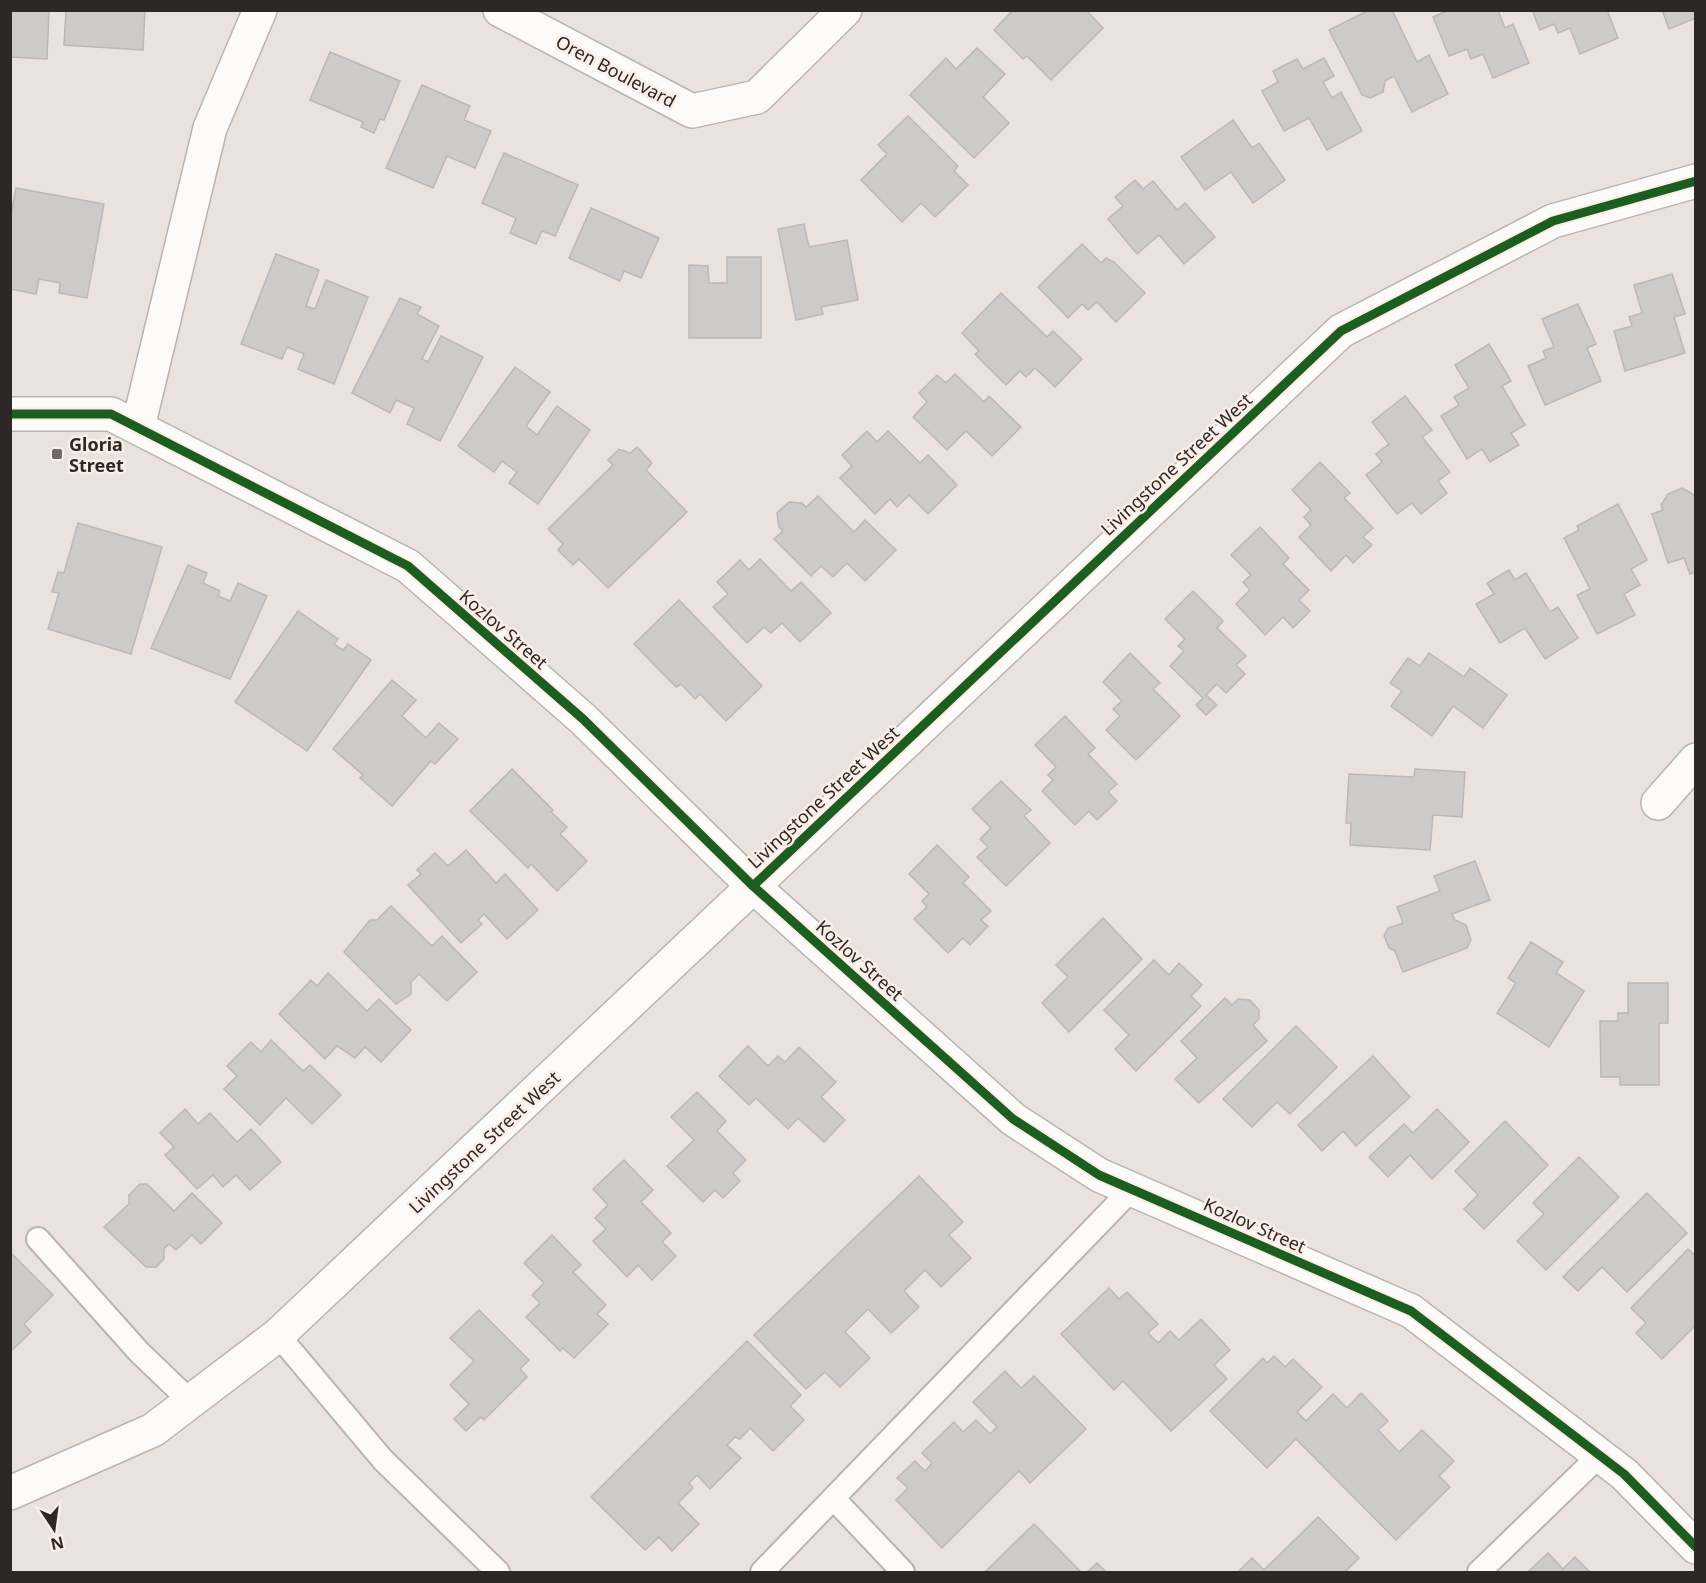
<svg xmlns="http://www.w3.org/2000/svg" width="1706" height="1583" font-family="'Noto Sans',sans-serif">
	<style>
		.building { fill: #cccbca; stroke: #bab9b7; stroke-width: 1.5 }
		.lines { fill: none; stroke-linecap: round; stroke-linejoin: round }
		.service-casing { stroke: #bab4b1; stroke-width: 26 }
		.minor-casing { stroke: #bab4b1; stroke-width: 36 }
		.tertiary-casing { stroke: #bab4b1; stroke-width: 36 }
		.service { stroke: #fcfbfa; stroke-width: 22 }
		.minor { stroke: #fcfbfa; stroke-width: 33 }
		.tertiary { stroke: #fcfbfa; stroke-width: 33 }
		.cycleway-casing { stroke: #fceee7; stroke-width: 13 }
		.cycleway { stroke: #1b5e20; stroke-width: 9 }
		.poi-dot { fill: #6f6966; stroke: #fceee7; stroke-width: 2 }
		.labels { text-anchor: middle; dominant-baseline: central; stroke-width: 5; stroke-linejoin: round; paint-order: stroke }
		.street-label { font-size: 18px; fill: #2d2825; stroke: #fceee7 }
		.poi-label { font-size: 18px; font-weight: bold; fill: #2d2825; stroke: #fceee7; text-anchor: start }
	</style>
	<rect width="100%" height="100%" fill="#eae2df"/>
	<g class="building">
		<path d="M10 10H49L47 59 10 57Z"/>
		<path d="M66 10H145L143 50 64 45Z"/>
		<path d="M1013 10H1086L1103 28 1051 80 1027 56 1023 59 994 30Z"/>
		<path d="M1369 10H1392L1417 62 1429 55 1448 94 1412 112 1394 76 1385 81 1383 92 1370 98 1362 95 1329 30Z"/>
		<path d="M1449 10H1498L1505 28 1513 24 1529 63 1493 78 1483 54 1471 59 1467 49 1449 56 1433 17Z"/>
		<path d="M1532 10H1607L1618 38 1580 54 1570 28 1558 33 1554 24 1540 30Z"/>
		<path d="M1662 10H1696V18L1669 29Z"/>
		<path d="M977 48 1005 74 983 97 1009 123 974 158 910 95 946 58 956 69Z"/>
		<path d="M330 52 400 81 384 120 380 119 374 133 361 127 363 122 310 100Z"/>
		<path d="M1324 58 1334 76 1323 82 1332 98 1341 92 1362 131 1327 150 1309 118 1284 131 1262 91 1278 82 1273 71 1297 59 1303 69Z"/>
		<path d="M422 85 470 106 464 120 491 131 475 168 447 156 433 188 386 168Z"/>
		<path d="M908 116 958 166 954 171 968 185 935 217 921 203 902 222 861 180 887 154 878 145Z"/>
		<path d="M1233 120 1252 148 1259 143 1285 180 1253 203 1231 172 1205 190 1181 157Z"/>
		<path d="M504 153 578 185 555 236 542 231 536 244 510 233 516 218 482 203Z"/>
		<path d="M1135 180 1143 189 1153 181 1177 210 1185 203 1215 237 1184 264 1159 235 1137 254 1108 219 1123 206 1115 197Z"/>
		<path d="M16 188 104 204 87 298 59 293 60 283 39 279 36 294 10 289V220Z"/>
		<path d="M591 208 659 238 641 278 624 271 620 281 569 258Z"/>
		<path d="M804 224 809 247 847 240 858 300 821 307 823 314 796 320 778 229Z"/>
		<path d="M1082 244 1101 263 1106 258 1114 262 1145 293 1116 322 1097 302 1088 310 1082 304 1068 318 1038 287Z"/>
		<path d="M276 254 319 270 306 306 315 309 326 280 368 297 334 384 298 369 304 354 287 347 282 359 241 344Z"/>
		<path d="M727 257H761V338H689V265L708 266 709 283H727Z"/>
		<path d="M1672 274 1685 314 1674 317 1685 353 1625 371 1614 331 1632 326 1629 317 1642 313 1634 285Z"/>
		<path d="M1001 293 1047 337 1053 331 1082 359 1055 387 1035 368 1026 377 1020 371 1006 385 975 354 979 351 962 333Z"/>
		<path d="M400 298 421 307 417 314 439 326 422 359 428 362 441 336 483 357 440 441 407 424 414 408 396 400 390 413 352 393Z"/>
		<path d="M1578 304 1596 344 1587 348 1601 381 1545 405 1528 366 1546 358 1543 351 1554 347 1542 319Z"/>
		<path d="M1489 344 1511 381 1502 386 1525 425 1511 433 1519 445 1490 462 1482 449 1467 459 1441 416 1459 405 1454 397 1469 388 1455 365Z"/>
		<path d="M515 367 550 392 526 426 537 435 557 406 590 430 538 504 509 483 517 472 502 461 494 472 458 446Z"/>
		<path d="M955 374 984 402 989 396 1021 427 992 456 966 431 947 450 913 417 927 402 919 393 937 375 946 383Z"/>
		<path d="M1405 396 1432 430 1422 437 1450 472 1438 481 1447 493 1421 514 1412 503 1397 514 1366 475 1382 462 1376 454 1389 444 1372 422Z"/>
		<path d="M867 431 877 442 888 431 920 463 928 455 957 485 928 514 909 495 897 507 890 499 875 514 840 478 852 466 842 455Z"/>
		<path d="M637 447 652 463 646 470 687 512 608 588 579 559 573 565 558 550 563 544 548 529 613 465 608 460 619 449 630 453Z"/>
		<path d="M1320 462 1350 493 1344 498 1373 528 1363 537 1372 545 1353 563 1346 555 1331 571 1299 537 1311 525 1304 517 1311 510 1292 490Z"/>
		<path d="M1682 488 1693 494 1696 499V572L1690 574 1684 558 1668 563 1652 514 1663 510 1661 505 1668 494Z"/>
		<path d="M818 496 854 532 865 520 896 550 865 581 847 563 833 577 821 566 811 576 774 539 783 531 779 527 777 513 789 502 802 503 806 507Z"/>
		<path d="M1618 504 1647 560 1631 569 1640 585 1624 594 1635 615 1597 634 1577 595 1590 589 1564 538 1579 530 1577 526Z"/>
		<path d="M78 523 162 547 131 654 48 629 59 593 52 592 58 572 64 573Z"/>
		<path d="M1260 527 1289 558 1283 564 1309 590 1299 600 1310 611 1293 628 1283 617 1265 635 1236 604 1250 590 1243 582 1251 575 1231 555Z"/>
		<path d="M760 559 791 591 801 582 831 613 800 642 782 623 771 633 764 627 747 643 713 607 728 594 717 582 740 560 749 570Z"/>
		<path d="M188 565 207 573 203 583 220 591 218 596 230 601 238 583 267 596 230 679 151 648Z"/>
		<path d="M1509 570 1515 580 1526 573 1550 612 1558 607 1578 638 1545 659 1525 628 1500 643 1476 604 1494 594 1487 583Z"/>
		<path d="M1193 591 1223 621 1217 628 1246 656 1236 665 1245 674 1226 693 1217 684 1206 695 1217 705 1206 715 1196 705 1203 698 1170 666 1184 651 1178 646 1185 639 1165 619Z"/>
		<path d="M679 600 762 686 726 721 700 694 695 699 681 684 676 687 634 644Z"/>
		<path d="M298 611 338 639 334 644 343 650 348 644 371 660 307 751 235 702Z"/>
		<path d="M1130 653 1160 683 1153 689 1180 716 1136 760 1106 730 1120 716 1113 709 1122 701 1103 682Z"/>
		<path d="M1429 653 1464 677 1470 668 1507 695 1483 728 1453 706 1432 736 1391 706 1402 691 1390 683 1408 658 1420 666Z"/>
		<path d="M392 680 416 700 402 716 426 738 439 723 458 739 435 764 431 761 392 806 360 778 363 775 333 749Z"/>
		<path d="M1065 716 1095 748 1088 754 1117 784 1108 792 1117 801 1097 820 1089 811 1075 825 1042 791 1053 780 1048 775 1056 767 1035 745Z"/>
		<path d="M512 769 553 810 551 812 567 827 560 834 587 861 557 891 531 864 528 868 470 811Z"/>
		<path d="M1415 769 1465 772 1462 817 1433 815 1430 850 1350 845 1351 823H1346L1349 774 1414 777Z"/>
		<path d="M1001 781 1031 810 1024 816 1050 843 1006 886 977 857 988 847 980 839 991 828 972 809Z"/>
		<path d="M937 845 969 877 963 883 991 911 981 920 988 926 970 945 963 938 948 953 914 919 927 907 922 901 929 894 909 874Z"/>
		<path d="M466 850 496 883 505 874 538 910 507 939 484 914 478 920 482 924 461 943 408 885 421 874 417 870 435 853 448 866Z"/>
		<path d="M1475 861 1490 900 1452 914 1455 920 1466 925 1471 940 1467 948 1403 972 1395 951 1389 948 1384 936 1388 928 1403 923 1397 907 1440 891 1434 876Z"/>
		<path d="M391 906 432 946 442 936 477 972 447 1001 419 974 411 982V994L396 1004 344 952 370 920H377Z"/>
		<path d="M1103 918 1142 959 1069 1032 1042 1003 1068 977 1056 965Z"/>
		<path d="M1531 942 1563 962 1556 973 1584 991 1549 1047 1497 1013 1516 983 1508 978Z"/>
		<path d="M1154 960 1169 975 1179 963 1202 985 1191 996 1201 1006 1136 1071 1115 1049 1129 1035 1104 1010Z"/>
		<path d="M328 973 367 1011 379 999 411 1030 381 1062 365 1047 355 1058 337 1046 325 1059 279 1014 311 980 317 986Z"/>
		<path d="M1628 983H1668V1023H1659V1085H1620V1077H1601L1600 1021H1618V1013H1628Z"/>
		<path d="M1225 998 1232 1005 1238 999 1250 1000 1259 1010V1019L1253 1025 1267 1041 1199 1103 1175 1079 1197 1058 1181 1041Z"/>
		<path d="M1296 1026 1337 1067 1290 1114 1277 1102 1252 1127 1223 1099Z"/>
		<path d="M271 1040 303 1071 310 1065 341 1095 312 1124 286 1098 260 1125 224 1089 237 1076 227 1066 251 1042 261 1052Z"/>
		<path d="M748 1046 768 1066 778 1056 785 1062 799 1047 836 1082 821 1097 845 1120 824 1142 798 1118 788 1129 756 1098 749 1105 719 1076Z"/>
		<path d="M1373 1056 1410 1097 1356 1146 1343 1131 1322 1151 1298 1125Z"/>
		<path d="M697 1092 726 1121 717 1131 746 1160 733 1173 740 1181 723 1198 715 1190 703 1202 667 1166 694 1140 671 1117Z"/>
		<path d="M185 1109 198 1124 210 1113 237 1142 251 1129 281 1162 250 1190 236 1175 223 1187 213 1175 197 1189 165 1155 174 1147 160 1133Z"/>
		<path d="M1437 1109 1469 1142 1432 1179 1410 1155 1388 1177 1369 1157 1404 1124 1413 1133Z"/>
		<path d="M1505 1121 1548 1165 1484 1229 1464 1209 1478 1195 1455 1171Z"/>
		<path d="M1579 1157 1619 1197 1546 1270 1517 1241 1544 1214 1533 1203Z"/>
		<path d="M624 1160 653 1190 641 1202 671 1233 662 1242 676 1256 652 1280 638 1265 627 1277 593 1241 606 1229 595 1218 608 1205 593 1189Z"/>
		<path d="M919 1176 963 1222 949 1235 971 1258 941 1287 925 1270 904 1291 919 1307 891 1333 868 1309 845 1332 870 1358 840 1387 825 1372 806 1389 754 1335Z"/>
		<path d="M140 1184H147L174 1211 192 1193 222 1223 201 1244 192 1235 176 1250 169 1244 164 1249V1259L156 1267H146L104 1227 129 1204V1195Z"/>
		<path d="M1647 1193 1687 1233 1627 1292 1602 1267 1578 1291 1563 1277Z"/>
		<path d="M552 1235 581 1265 573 1272 606 1305 597 1314 608 1324 574 1358 563 1348 560 1351 526 1317 540 1303 532 1295 544 1283 524 1263Z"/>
		<path d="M1688 1249 1696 1256V1325L1662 1359 1636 1333 1646 1323 1631 1308Z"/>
		<path d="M10 1252 53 1295 24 1324 31 1332 10 1352Z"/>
		<path d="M1109 1288 1119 1299 1127 1292 1158 1324 1148 1333 1158 1343 1170 1331 1179 1340 1201 1319 1230 1350 1214 1365 1227 1379 1171 1431 1123 1381 1114 1390 1061 1334Z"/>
		<path d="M479 1310 529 1360 520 1369 527 1377 484 1420 481 1417 466 1431 454 1419 469 1404 450 1385 474 1361 450 1338Z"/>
		<path d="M747 1341 801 1395 790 1406 804 1420 773 1451 750 1428 740 1439 735 1437 727 1445 741 1458 710 1489 697 1475 689 1483 693 1488 678 1503 699 1524 672 1551 659 1537 645 1550 591 1497Z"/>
		<path d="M1274 1356 1285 1367 1293 1359 1322 1387 1297 1412 1306 1421 1333 1394 1347 1408 1361 1393 1388 1421 1378 1430 1399 1452 1422 1430 1454 1461 1439 1476 1450 1487 1396 1540 1296 1439 1267 1468 1210 1411 1263 1358 1267 1363Z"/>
		<path d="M1005 1371 1021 1388 1034 1376 1086 1429 1030 1483 1019 1471 942 1548 896 1500 908 1488 897 1478 915 1461 925 1471 932 1463 922 1453 954 1422 963 1432 976 1420 990 1434 997 1427 973 1402Z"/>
		<path d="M1318 1517 1359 1558 1345 1572H1238L1252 1558 1264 1570Z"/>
		<path d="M1034 1524 1081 1572H985Z"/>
		<path d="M1548 1553 1563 1569 1575 1557 1590 1572H1528Z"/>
		<path d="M1097 1563 1106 1572H1087Z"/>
	</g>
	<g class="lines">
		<defs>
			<g id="service">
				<path d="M38 1239 139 1352 190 1401"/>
				<path d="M278 1335 383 1460 498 1572"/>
				<path d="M834 1499 903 1572"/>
				<path d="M762 1572 1132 1189"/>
				<path d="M1479 1572 1599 1456"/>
			</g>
			<g id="minor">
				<path d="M500 10 692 111 757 97 845 10"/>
				<path d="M138 427 210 128 260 10"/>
				<path d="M1658 803 1696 760"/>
			</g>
			<g id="tertiary">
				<path d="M10 414H111L408 566 583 719 753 886 1013 1119 1099 1175 1411 1311 1624 1474 1696 1547"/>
				<path d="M10 1493 153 1430 278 1335 1341 331 1553 221 1696 181"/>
			</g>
		</defs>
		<use href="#service" class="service-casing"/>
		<use href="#minor" class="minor-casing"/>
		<use href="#tertiary" class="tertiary-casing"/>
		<use href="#service" class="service"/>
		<use href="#minor" class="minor"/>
		<use href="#tertiary" class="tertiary"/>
		<defs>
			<g id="cycleway">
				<path d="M10 414H111L408 566 583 719 753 886 1013 1119 1099 1175 1411 1311 1624 1474 1696 1547"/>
				<path d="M753 886 1341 331 1553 221 1696 181"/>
			</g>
		</defs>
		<use href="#cycleway" class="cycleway-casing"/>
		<use href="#cycleway" class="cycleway"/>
	</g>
	<rect class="poi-dot" x="51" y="448" width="12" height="12" rx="3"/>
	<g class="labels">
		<g class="street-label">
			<text transform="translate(616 71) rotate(28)">Oren Boulevard</text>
			<text transform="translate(1176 464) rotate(-43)">Livingstone Street West</text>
			<text transform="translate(504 629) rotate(41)">Kozlov Street</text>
			<text transform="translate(823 797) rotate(-43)">Livingstone Street West</text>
			<text transform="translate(860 960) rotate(42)">Kozlov Street</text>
			<text transform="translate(484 1142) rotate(-43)">Livingstone Street West</text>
			<text transform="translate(1255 1225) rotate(24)">Kozlov Street</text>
		</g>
		<g class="poi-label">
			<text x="69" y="444">Gloria<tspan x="69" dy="21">Street</tspan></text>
		</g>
	</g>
	<rect width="1706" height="1583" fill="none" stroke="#2d2825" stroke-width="24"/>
	<g transform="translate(54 1529) rotate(167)" stroke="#fceee7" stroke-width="4.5" paint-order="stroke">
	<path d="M0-4.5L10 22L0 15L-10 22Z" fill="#2d2825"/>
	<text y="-9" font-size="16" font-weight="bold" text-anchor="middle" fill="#2d2825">N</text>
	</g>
</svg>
